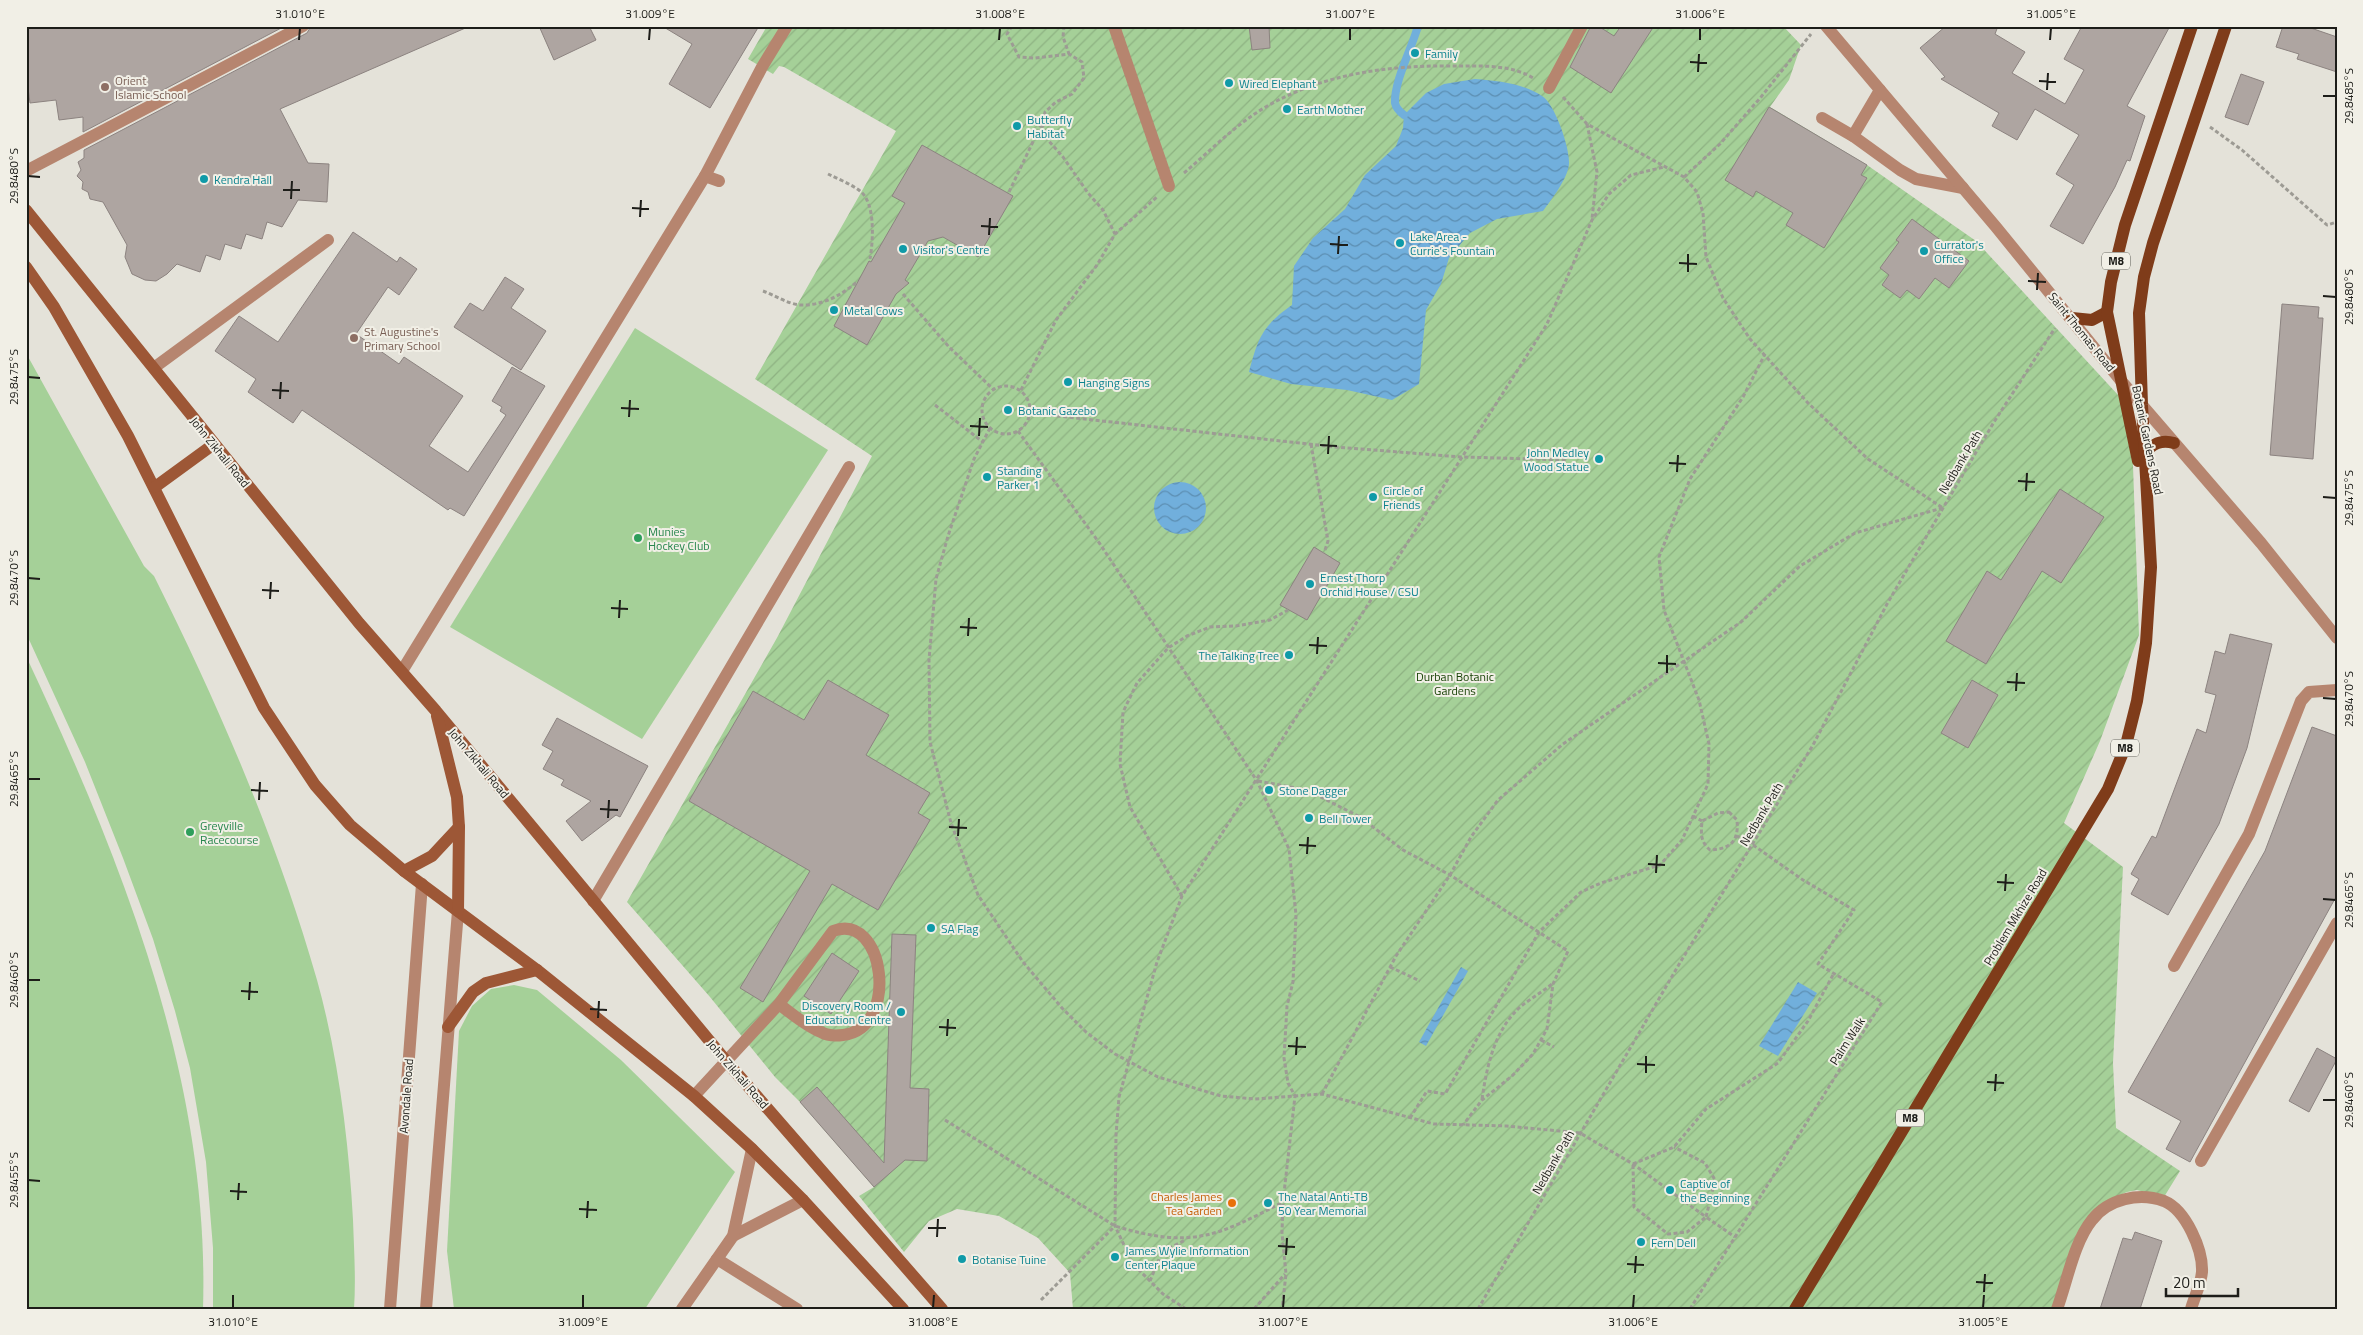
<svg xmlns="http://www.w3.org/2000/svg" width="2363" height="1335" font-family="'Titillium Web',sans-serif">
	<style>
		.green { fill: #a5d098 }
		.garden { fill: url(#garden-furrows) }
		.water { fill: url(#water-waves) }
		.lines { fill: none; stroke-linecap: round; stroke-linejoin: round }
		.stream { stroke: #71afdc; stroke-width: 8 }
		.building { fill: #aea5a1; stroke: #8c8380 }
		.path { stroke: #9d9b94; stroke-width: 3; stroke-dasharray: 4 2.5; stroke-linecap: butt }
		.lane { stroke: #b6856f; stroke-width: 12 }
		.street { stroke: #b6856f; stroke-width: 12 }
		.secondary { stroke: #9d5736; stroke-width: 12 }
		.primary { stroke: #7f3c1a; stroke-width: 12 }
		.ticks { fill: none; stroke: #1d1d19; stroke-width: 2 }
		.culture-dot { fill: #0f9aa8; stroke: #f1efe6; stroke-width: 2 }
		.education-dot { fill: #8d6e63; stroke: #f1efe6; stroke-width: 2 }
		.leisure-dot { fill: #2e9e5b; stroke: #f1efe6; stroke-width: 2 }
		.food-dot { fill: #e8710a; stroke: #f1efe6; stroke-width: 2 }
		.labels { text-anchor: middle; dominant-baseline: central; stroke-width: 4; stroke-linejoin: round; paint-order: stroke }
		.shield { fill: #f1efe6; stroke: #5d5c56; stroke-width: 1 }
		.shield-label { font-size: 11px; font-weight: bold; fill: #1d1d19 }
		.culture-label { font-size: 12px; fill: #0d838f; stroke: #f1efe6; text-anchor: start }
		.education-label { font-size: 12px; fill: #785e54; stroke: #f1efe6; text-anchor: start }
		.street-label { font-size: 12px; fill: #1d1d19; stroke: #f1efe6 }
		.leisure-label { font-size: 12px; fill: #27864d; stroke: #f1efe6; text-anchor: start }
		.park-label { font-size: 12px; fill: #194307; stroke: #f1efe6 }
		.food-label { font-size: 12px; fill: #c56008; stroke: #f1efe6; text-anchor: end }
		.neatline { fill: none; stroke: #1d1d19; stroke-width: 2 }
		.ticks-label { font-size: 12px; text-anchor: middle; fill: #1d1d19 }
	</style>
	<defs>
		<pattern id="garden-furrows" width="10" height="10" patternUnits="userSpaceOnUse" patternTransform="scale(1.25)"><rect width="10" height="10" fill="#a5d098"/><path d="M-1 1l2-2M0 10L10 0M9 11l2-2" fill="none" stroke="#8eb282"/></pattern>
		<pattern id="water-waves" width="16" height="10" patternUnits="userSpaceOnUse" patternTransform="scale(1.25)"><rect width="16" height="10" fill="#71afdc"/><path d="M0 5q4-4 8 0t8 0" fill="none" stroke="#5c8eb2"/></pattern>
	</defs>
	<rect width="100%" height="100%" fill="#e4e2d9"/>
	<g class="green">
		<path d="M635 328 828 450 642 739 450 627Z"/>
		<path d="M26 353 144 566 154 576C219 706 277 840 317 980 338 1055 349 1142 353 1220 354 1250 356 1279 354 1309H213V1248L206 1162 190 1068 175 1011 153 939 123 858 85 762 26 633Z"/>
		<path d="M26 656C122 861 210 1079 203 1309H26Z"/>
		<path d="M514 985 537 990 621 1060 735 1172 645 1309H454L447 1251 459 1031 472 1006 491 989Z"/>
	</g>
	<path class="garden" d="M767 26H1783L1801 45 1789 80 1770 107 1867 165 1976 241 2131 409 2139 635 2100 741 2064 823 2123 867 2113 1063 2116 1128 2180 1171 2164 1197 2137 1190 2127 1192 2111 1199 2093 1213 2053 1309H1073L1070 1273 1038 1238 999 1216 957 1209 929 1221 904 1252 859 1196 874 1187 800 1102 775 1077 710 997 627 902 778 636 872 456 755 379 896 131 784 67 779 66 773 74 748 59Z"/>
	<g class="water">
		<path d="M1475 79C1499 81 1522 83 1542 96 1555 104 1570 148 1569 164 1568 178 1552 199 1543 211L1497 219 1470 233 1449 258 1441 284 1426 310 1419 384 1392 400 1347 390 1291 384 1249 372C1258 338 1262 326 1292 305L1294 266 1313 238 1345 209 1365 175 1396 146 1403 128 1404 115 1426 93 1444 84Z"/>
		<circle cx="1180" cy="508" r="26"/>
		<path d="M1461 967 1468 971 1426 1046 1419 1042Z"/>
		<path d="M1798 982 1817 993 1778 1056 1759 1046Z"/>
	</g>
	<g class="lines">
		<path class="stream" d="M1404 115C1400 112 1396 108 1395 103 1394 81 1412 48 1418 26"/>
	</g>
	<g class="building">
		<path d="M26 26H285L83 132V117L59 120 56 100 30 103 26 72Z"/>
		<path d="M311 26H470L280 109 308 163 329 164 327 202 298 200 282 227 267 222 262 239 246 234 241 249 225 244 220 260 206 255 200 272 177 264 167 274 156 281 145 280 132 274 125 257 127 245 103 202 90 199 88 192 82 189 83 182 77 176 81 170 78 162 84 158V150L307 33Z"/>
		<path d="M539 26H589L596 40 554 60Z"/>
		<path d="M662 26H759L710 108 669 84 692 44Z"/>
		<path d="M1249 26H1269L1270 48 1252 50Z"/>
		<path d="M1591 26H1598L1614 36 1621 26H1654L1611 93 1570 67Z"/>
		<path d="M1946 26H1998L1995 34 2025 52 2012 73 2065 104 2084 70 2064 59 2082 26H2170L2127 106 2145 116 2130 161 2127 160 2115 187 2083 244 2050 226 2074 185 2056 174 2079 135 2035 109 2017 140 1992 126 1999 113 1941 79 1945 77 1920 48Z"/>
		<path d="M2283 26H2305L2337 37V72L2297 59 2299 54 2276 47Z"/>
		<path d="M2241 74 2264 82 2248 125 2225 117Z"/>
		<path d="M1769 107 1867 165 1861 175 1867 178 1824 248 1786 225 1793 213 1756 191 1753 197 1725 180Z"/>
		<path d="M922 145 1013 196 978 257 943 237 928 241 905 280 909 283 896 294 867 345 834 326 869 261 871 262 905 203 892 196Z"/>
		<path d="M1912 219 1969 261 1949 288 1935 278 1919 299 1907 290 1900 298 1882 285 1889 275 1880 268 1899 242 1896 240Z"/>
		<path d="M353 232 397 262 400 257 417 269 399 295 388 287 356 334 399 364 404 357 463 396 429 446 468 472 506 415 500 411 502 407 492 401 512 367 545 386 464 516 450 508 448 510 302 410 293 423 248 392 256 379 215 351 239 316 278 342Z"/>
		<path d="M505 277 524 289 511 308 546 331 521 370 454 327 470 303 483 311Z"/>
		<path d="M2282 304 2319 307 2318 318H2323L2313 459 2270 455Z"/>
		<path d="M2060 489 2104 517 2061 583 2042 571 1986 664 1946 641 1987 571 2001 580Z"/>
		<path d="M1314 547 1340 563 1307 620 1280 605Z"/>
		<path d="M2230 634 2272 644 2247 748 2219 824 2168 915 2131 894 2139 879 2131 874 2152 836 2156 838 2197 729 2206 733 2216 695 2205 692 2215 651 2225 654Z"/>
		<path d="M828 680 889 715 866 755 930 793 918 813 930 820 878 910 832 884 763 1002 740 988 810 871 689 801 753 691 804 720Z"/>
		<path d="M1972 680 1998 695 1968 748 1941 733Z"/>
		<path d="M557 718 648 766 620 817 616 815 582 841 566 821 591 801 561 785 564 780 543 769 553 751 542 745Z"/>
		<path d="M2312 727 2337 736V895L2190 1162 2166 1149 2181 1121 2128 1092 2265 851Z"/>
		<path d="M892 934 916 935 910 1088 929 1089 927 1161 905 1160 874 1187 800 1102 817 1087 884 1163Z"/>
		<path d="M832 953 859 971 831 1014 804 996Z"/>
		<path d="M2317 1048 2337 1059 2309 1112 2289 1101Z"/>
		<path d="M2135 1232 2162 1241 2140 1309H2100L2123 1238 2132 1240Z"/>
	</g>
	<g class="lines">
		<g class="path">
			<path d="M1012 26 1007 34 1019 57 1035 58 1069 54 1082 62 1084 78 1072 94 1056 102 1045 112 1042 125 1048 140 1063 157 1088 193 1103 210 1115 234"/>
			<path d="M1064 26 1063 37 1069 54"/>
			<path d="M1563 97 1587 124 1684 177 1697 192 1703 213 1706 257 1723 298 1750 339 1808 403 1868 459 1943 508"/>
			<path d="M1587 124 1597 172 1592 219"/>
			<path d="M2210 127 2242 150 2327 225 2337 222"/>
			<path d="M1184 173C1210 151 1234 126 1264 108 1321 74 1388 65 1454 66 1481 66 1511 64 1535 79"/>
			<path d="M828 174C838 179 851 184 860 191 876 203 873 242 870 259"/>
			<path d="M1684 177 1720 144 1761 97 1811 34"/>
			<path d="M1009 192 1041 125"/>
			<path d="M763 291C774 295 788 304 800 305 822 306 842 295 858 281"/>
			<path d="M903 294 949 347 993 389"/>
			<circle cx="1006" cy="410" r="24"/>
			<path d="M1021 390 1056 320 1097 265 1115 234 1157 197"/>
			<path d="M935 405 983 442"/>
			<path d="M1031 413 1335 447 1462 457 1568 460"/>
			<path d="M990 428 974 459 948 536 936 579 929 660 930 742 951 823 978 895 1023 962 1062 1008 1086 1032 1115 1054 1158 1077 1221 1096 1255 1099 1322 1094 1434 1124 1507 1126 1580 1133 1633 1164 1706 1217 1715 1180 1705 1163 1674 1147"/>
			<path d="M1018 431 1100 544 1257 781 1289 849 1296 915 1293 982 1287 1006 1284 1058 1288 1083 1295 1096 1283 1202 1282 1233 1286 1274 1282 1309"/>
			<path d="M1311 444 1328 541 1324 553"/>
			<path d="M1258 781 1307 790 1360 817 1403 850 1450 875 1568 951 1553 984 1547 1029 1533 1054 1512 1076 1482 1100 1463 1125"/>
			<path d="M1729 812 1737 820C1739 841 1731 849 1710 850 1700 841 1701 834 1702 821L1718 813Z"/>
			<path d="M1693 816 1702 821"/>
			<path d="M1182 896 1130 807 1120 764 1123 712 1137 683 1168 648 1187 636 1210 627 1236 626 1270 620 1288 610"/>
			<path d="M1390 967 1420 981"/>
			<path d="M1541 1040 1554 1047"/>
			<path d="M1322 1094 1396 956 1450 875 1471 837 1498 800 1563 744 1741 622 1800 566 1855 533 1942 508"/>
			<path d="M1482 1099C1487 1066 1494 1031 1520 1007 1530 999 1542 992 1552 984"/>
			<path d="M1410 1118 1427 1091 1445 1094 1539 932 1581 892 1601 883 1660 865 1682 840 1708 784 1709 744 1699 700 1664 610 1659 557 1690 479 1743 397 1765 354"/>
			<path d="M945 1120 1115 1226C1191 1249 1216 1237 1283 1202"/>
			<path d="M1633 1164 1674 1147 1706 1109 1778 1063 1808 1021 1834 973"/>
			<path d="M1633 1165 1634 1207 1668 1234 1687 1232 1706 1217 1735 1237"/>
			<path d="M1150 1281 1162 1252 1185 1240"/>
			<path d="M1041 1300 1115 1226"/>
			<path d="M1186 1309 1163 1294 1133 1264 1115 1226 1116 1135 1119 1097 1157 962 1182 896 1547 324 1592 220 1609 194 1631 175 1664 167"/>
			<path d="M1254 1309 1285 1274"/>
			<path d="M1478 1309 1681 961 1813 745 1887 604 1943 508 1994 422 2055 328"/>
			<path d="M1690 1309 1882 1002 1818 964 1854 910 1803 880 1753 845 1737 836"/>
		</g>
		<g class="lane">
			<path d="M1114 26 1169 186"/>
			<path d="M1549 88 1582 26"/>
			<path d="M1822 118 1853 136 1880 90"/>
			<path d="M1853 136 1900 170 1916 179 1963 188"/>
			<path d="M26 171 303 26"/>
			<path d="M705 176 719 181"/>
			<path d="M155 367 328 240"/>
			<path d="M402 671 705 176 762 67 787 26"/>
			<path d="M593 901 849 467"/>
			<path d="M2174 966 2249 834 2301 701 2309 692 2337 690"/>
			<path d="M694 1096 779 1004 833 931C885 911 900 1029 843 1035 836 1036 828 1036 821 1032 806 1026 792 1014 779 1004"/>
			<path d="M2201 1161 2337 923"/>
			<path d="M717 1259 797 1309"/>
		</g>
		<g class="street">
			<path d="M1826 26 1996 227 2122 382 2261 543 2337 638"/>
			<path d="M733 1236 803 1200"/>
			<path d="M390 1309 422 884"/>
			<path d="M426 1309 458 911"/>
			<path d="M682 1309 733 1236 752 1149"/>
			<path d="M2057 1309C2067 1282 2074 1242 2092 1220 2108 1199 2139 1192 2164 1201 2186 1210 2203 1250 2202 1272 2201 1284 2194 1298 2191 1309"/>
		</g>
		<g class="secondary">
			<path d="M26 210 359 623 436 711 727 1062 942 1309"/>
			<path d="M26 267 54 307 128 436 264 708 315 785 350 825 404 871 537 970 694 1096 752 1149 803 1200 903 1309"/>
			<path d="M155 487 214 444"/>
			<path d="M437 716 457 797 459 827 458 911"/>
			<path d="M404 871 432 856 459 827"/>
			<path d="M448 1027 473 992 486 983 537 970"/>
		</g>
		<g class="primary">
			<path d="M2072 318 2092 320 2107 312"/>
			<path d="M2144 454C2152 444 2161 439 2174 443"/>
			<path d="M2138 461 2107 312 2111 282 2125 225 2192 26"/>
			<path d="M1795 1309 2108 789 2126 745 2137 701 2146 643 2151 567 2142 405 2139 313 2144 277 2153 243 2226 26"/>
		</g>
	</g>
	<path class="ticks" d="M299 40 300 28M649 40 650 28M999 40 1000 28M1350 40V28M1700 40V28M2050 40 2051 28M1690 62 1707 63M1698 72 1699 54M2039 81 2056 82M2047 90 2048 73M2323 96H2336M28 176 40 177M283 190H300M291 199 292 181M632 208 649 209M640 217 641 200M981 226 998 227M989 235 990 218M1330 244 1348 245M1338 254 1339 236M1679 263 1697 264M1688 272V254M2028 281 2046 282M2037 290 2038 273M2323 296 2336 297M28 377 40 378M272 390 289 391M280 399 281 382M621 408 639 409M629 417 630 400M970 426 988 427M979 436 980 418M1320 445 1337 446M1328 454 1329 436M1669 463 1686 464M1677 472 1678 455M2018 481 2035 482M2026 491 2027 473M2323 497 2336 498M28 578 40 579M262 590 279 591M270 599 271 582M611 608 628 609M619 618 620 600M960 627 977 628M968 636 969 618M1309 645 1327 646M1317 654 1318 637M1658 663 1676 664M1667 673V655M2007 682 2025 683M2016 691 2017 673M2323 698 2336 699M28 779H40M251 790 268 791M259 800 260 782M600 809 618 810M608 818 609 800M949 827 967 828M958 836 959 819M1299 845 1316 846M1307 854 1308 837M1648 864 1665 865M1656 873 1657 855M1997 882 2014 883M2005 891 2006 874M2323 899 2336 900M28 980H40M241 991 258 992M249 1000 250 982M590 1009 607 1010M598 1018 599 1001M939 1027 956 1028M947 1036 948 1019M1288 1046 1306 1047M1296 1055 1297 1037M1637 1064 1655 1065M1646 1073V1056M1987 1082 2004 1083M1995 1091 1996 1074M2323 1100H2336M28 1180 40 1181M230 1191 247 1192M238 1200 239 1183M579 1209 597 1210M587 1218 588 1201M928 1228H946M937 1237 938 1219M1278 1246 1295 1247M1286 1255 1287 1238M1627 1264 1644 1265M1635 1273 1636 1256M1976 1282 1993 1283M1984 1292 1985 1274M233 1308V1295M583 1308V1295M933 1308 934 1295M1283 1308 1284 1295M1633 1308 1634 1295M1983 1308 1984 1295"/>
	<g class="culture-dot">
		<circle cx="1415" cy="53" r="5"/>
		<circle cx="1229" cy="83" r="5"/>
		<circle cx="1287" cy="109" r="5"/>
		<circle cx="1017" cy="126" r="5"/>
		<circle cx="204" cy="179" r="5"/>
		<circle cx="1400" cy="243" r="5"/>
		<circle cx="903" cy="249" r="5"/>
		<circle cx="1924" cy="251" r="5"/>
		<circle cx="834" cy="310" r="5"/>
		<circle cx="1068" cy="382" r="5"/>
		<circle cx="1008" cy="410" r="5"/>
		<circle cx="1599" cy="459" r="5"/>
		<circle cx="987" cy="477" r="5"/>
		<circle cx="1373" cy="497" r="5"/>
		<circle cx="1310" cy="584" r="5"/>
		<circle cx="1289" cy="655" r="5"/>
		<circle cx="1269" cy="790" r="5"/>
		<circle cx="1309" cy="818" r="5"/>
		<circle cx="931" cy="928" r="5"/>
		<circle cx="901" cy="1012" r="5"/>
		<circle cx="1670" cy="1190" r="5"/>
		<circle cx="1268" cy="1203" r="5"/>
		<circle cx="1641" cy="1242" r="5"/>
		<circle cx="1115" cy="1257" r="5"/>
		<circle cx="962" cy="1259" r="5"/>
	</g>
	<g class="education-dot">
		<circle cx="105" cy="87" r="5"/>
		<circle cx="354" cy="338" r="5"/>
	</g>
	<g class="leisure-dot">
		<circle cx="638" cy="538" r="5"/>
		<circle cx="190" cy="832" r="5"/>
	</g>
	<circle class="food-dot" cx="1232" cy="1203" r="5"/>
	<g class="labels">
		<g class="shield">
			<rect x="2102" y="252.5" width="28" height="17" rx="4"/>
			<rect x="2111" y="739.5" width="28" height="17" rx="4"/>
			<rect x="1896" y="1109.5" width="28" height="17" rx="4"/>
		</g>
		<g class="shield-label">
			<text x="2116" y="261">M8</text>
			<text x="2125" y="748">M8</text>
			<text x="1910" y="1118">M8</text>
		</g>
		<g class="culture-label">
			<text x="1425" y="53">Family</text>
			<text x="1239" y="83">Wired Elephant</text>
			<text x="1297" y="109">Earth Mother</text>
			<text x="1027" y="119">Butterfly<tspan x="1027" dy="14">Habitat</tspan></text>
			<text x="214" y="179">Kendra Hall</text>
			<text x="1410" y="236">Lake Area -<tspan x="1410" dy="14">Currie's Fountain</tspan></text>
			<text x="1934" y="244">Currator's<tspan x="1934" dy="14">Office</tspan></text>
			<text x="913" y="249">Visitor's Centre</text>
			<text x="844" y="310">Metal Cows</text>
			<text x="1078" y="382">Hanging Signs</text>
			<text x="1018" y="410">Botanic Gazebo</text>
			<text x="1589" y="452" text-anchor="end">John Medley<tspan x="1589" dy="14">Wood Statue</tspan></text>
			<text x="997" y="470">Standing<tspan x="997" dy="14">Parker 1</tspan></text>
			<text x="1383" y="490">Circle of<tspan x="1383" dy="14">Friends</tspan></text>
			<text x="1320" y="577">Ernest Thorp<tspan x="1320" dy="14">Orchid House / CSU</tspan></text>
			<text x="1279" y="655" text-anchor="end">The Talking Tree</text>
			<text x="1279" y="790">Stone Dagger</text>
			<text x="1319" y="818">Bell Tower</text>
			<text x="941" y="928">SA Flag</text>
			<text x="891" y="1005" text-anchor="end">Discovery Room /<tspan x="891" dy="14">Education Centre</tspan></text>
			<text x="1680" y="1183">Captive of<tspan x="1680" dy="14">the Beginning</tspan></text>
			<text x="1278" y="1196">The Natal Anti-TB<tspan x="1278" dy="14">50 Year Memorial</tspan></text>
			<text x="1651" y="1242">Fern Dell</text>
			<text x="1125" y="1250">James Wylie Information<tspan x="1125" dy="14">Center Plaque</tspan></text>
			<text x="972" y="1259">Botanise Tuine</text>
		</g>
		<g class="education-label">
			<text x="115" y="80">Orient<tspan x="115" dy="14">Islamic School</tspan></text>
			<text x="364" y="331">St. Augustine's<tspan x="364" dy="14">Primary School</tspan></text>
		</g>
		<g class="street-label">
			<text transform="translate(2082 332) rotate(51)">Saint Thomas Road</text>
			<text transform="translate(2148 440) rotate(78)">Botanic Gardens Road</text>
			<text transform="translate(220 452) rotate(51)">John Zikhali Road</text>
			<text transform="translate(1960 462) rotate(-59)">Nedbank Path</text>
			<text transform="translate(479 763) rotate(50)">John Zikhali Road</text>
			<text transform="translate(1761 814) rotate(-59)">Nedbank Path</text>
			<text transform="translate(2015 917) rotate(-59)">Problem Mkhize Road</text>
			<text transform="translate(1847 1041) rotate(-57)">Palm Walk</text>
			<text transform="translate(738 1074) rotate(49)">John Zikhali Road</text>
			<text transform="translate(406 1096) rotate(-86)">Avondale Road</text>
			<text transform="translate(1553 1162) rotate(-60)">Nedbank Path</text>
		</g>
		<g class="leisure-label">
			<text x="648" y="531">Munies<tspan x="648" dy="14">Hockey Club</tspan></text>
			<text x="200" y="825">Greyville<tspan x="200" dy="14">Racecourse</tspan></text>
		</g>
		<g class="park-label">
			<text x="1455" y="676">Durban Botanic<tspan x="1455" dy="14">Gardens</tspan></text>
		</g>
		<g class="food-label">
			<text x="1222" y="1196">Charles James<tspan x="1222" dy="14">Tea Garden</tspan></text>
		</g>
	</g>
	<rect width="2363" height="1335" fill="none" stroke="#f1efe6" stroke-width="55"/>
	<path d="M2166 1288v8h72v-8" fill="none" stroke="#1d1d19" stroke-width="2.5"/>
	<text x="2173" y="1288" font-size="15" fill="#1d1d19" stroke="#f1efe6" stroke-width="4" paint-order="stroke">20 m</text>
	<rect x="28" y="28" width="2308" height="1280" class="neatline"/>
	<g class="ticks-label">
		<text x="300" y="18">31.010°E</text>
		<text x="650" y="18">31.009°E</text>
		<text x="1000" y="18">31.008°E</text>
		<text x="1350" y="18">31.007°E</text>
		<text x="1700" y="18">31.006°E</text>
		<text x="2051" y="18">31.005°E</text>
		<text transform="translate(2349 96) rotate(-90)" y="4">29.8485°S</text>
		<text transform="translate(14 176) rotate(-90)" y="4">29.8480°S</text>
		<text transform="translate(2349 297) rotate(-90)" y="4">29.8480°S</text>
		<text transform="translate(14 377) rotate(-90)" y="4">29.8475°S</text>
		<text transform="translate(2349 498) rotate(-90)" y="4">29.8475°S</text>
		<text transform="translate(14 578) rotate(-90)" y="4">29.8470°S</text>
		<text transform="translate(2349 699) rotate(-90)" y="4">29.8470°S</text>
		<text transform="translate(14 779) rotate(-90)" y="4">29.8465°S</text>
		<text transform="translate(2349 900) rotate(-90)" y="4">29.8465°S</text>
		<text transform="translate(14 980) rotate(-90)" y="4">29.8460°S</text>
		<text transform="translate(2349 1100) rotate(-90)" y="4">29.8460°S</text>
		<text transform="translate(14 1180) rotate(-90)" y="4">29.8455°S</text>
		<text x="233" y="1326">31.010°E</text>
		<text x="583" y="1326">31.009°E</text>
		<text x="933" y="1326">31.008°E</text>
		<text x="1283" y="1326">31.007°E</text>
		<text x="1633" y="1326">31.006°E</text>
		<text x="1983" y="1326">31.005°E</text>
	</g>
</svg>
